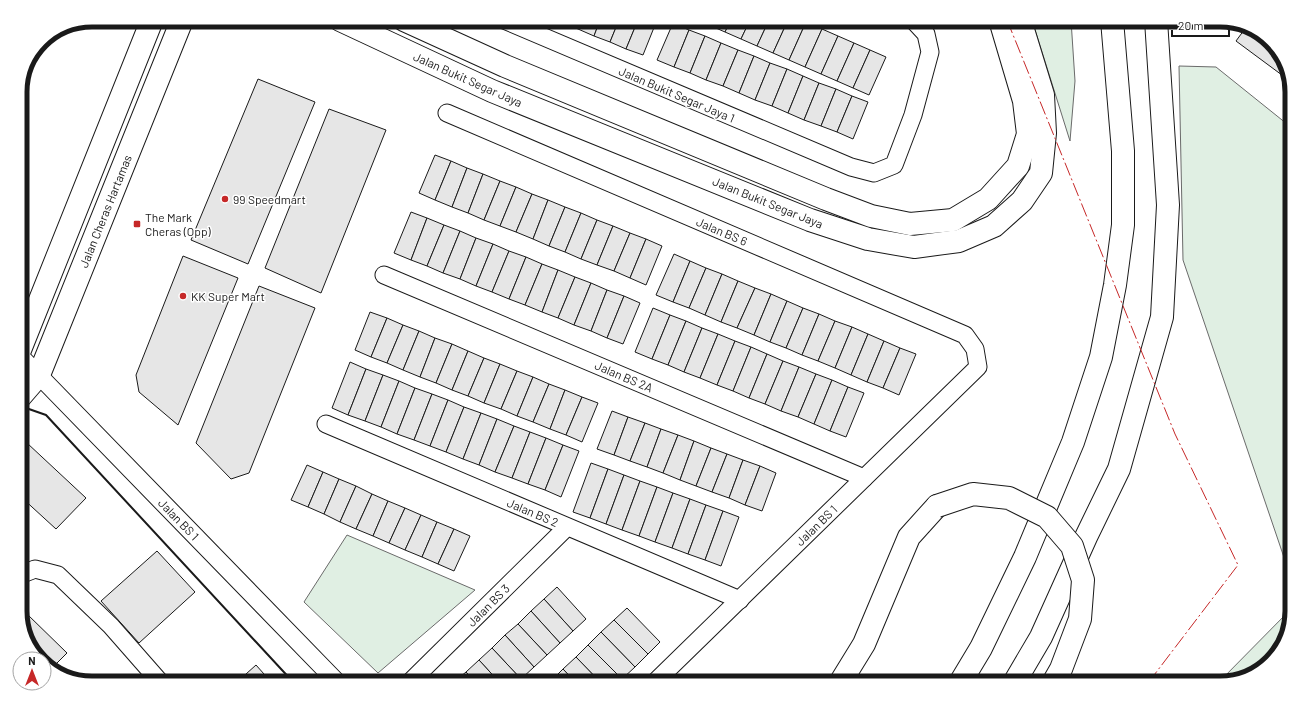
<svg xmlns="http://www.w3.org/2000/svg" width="1312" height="703" font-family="Barlow,sans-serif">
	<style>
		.green { fill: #e0efe3; stroke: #6a6a6a }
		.building { fill: #e6e6e6; stroke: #1a1a1a }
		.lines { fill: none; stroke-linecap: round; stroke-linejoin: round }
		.street-casing { stroke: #1a1a1a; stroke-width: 19 }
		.secondary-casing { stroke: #1a1a1a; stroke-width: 24 }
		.highway-casing { stroke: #1a1a1a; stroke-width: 24 }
		.street { stroke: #fff; stroke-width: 17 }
		.secondary { stroke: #fff; stroke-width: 22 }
		.highway { stroke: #fff; stroke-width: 22 }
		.highway-bridge-casing { stroke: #1a1a1a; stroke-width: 24; stroke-linecap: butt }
		.highway-bridge { stroke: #fff; stroke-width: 22 }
		.wall { stroke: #1a1a1a; stroke-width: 2 }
		.power { stroke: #c62828; stroke-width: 1; stroke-dasharray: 14 3 2 3; stroke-linecap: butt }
		.poi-dot { fill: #c62828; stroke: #fff; stroke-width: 1.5 }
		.labels { text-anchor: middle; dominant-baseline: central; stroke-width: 3; stroke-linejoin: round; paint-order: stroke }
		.street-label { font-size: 12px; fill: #1a1a1a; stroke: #fff }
		.poi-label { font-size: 12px; fill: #1a1a1a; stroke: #fff; text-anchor: start }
		.rim { fill: none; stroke: #1a1a1a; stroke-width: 5 }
	</style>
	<rect width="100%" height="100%" fill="#fff"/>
	<g class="green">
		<path d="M1032 20H1071L1075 81 1070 141Z"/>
		<path d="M1179 66 1216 67 1292 128V581L1183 260Z"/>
		<path d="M347 535 475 590 378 673 304 602Z"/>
		<path d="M1292 608 1284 643 1256 673 1218 683Z"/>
	</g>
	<g class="building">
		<path d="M563 20H581L578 29 562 22Z"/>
		<path d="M581 20H600L594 36 578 29Z"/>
		<path d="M600 20H619L610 42 594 36Z"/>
		<path d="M619 20H638L626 49 610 42Z"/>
		<path d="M638 20H657L643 55 626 49Z"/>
		<path d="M699 20H711L709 25Z"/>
		<path d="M711 20H731L725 32 709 25Z"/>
		<path d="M731 20H750L741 39 725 32Z"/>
		<path d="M750 20H769L757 46 741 39Z"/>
		<path d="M769 20H788L773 53 757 46Z"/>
		<path d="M788 20H802L806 22 789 60 773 53Z"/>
		<path d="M806 22 822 29 805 67 789 60Z"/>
		<path d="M673 23 689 30 674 67 657 60Z"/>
		<path d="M1247 26 1252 28 1280 52 1290 81 1236 41Z"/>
		<path d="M822 29 838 36 821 74 805 67Z"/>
		<path d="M689 30 705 36 690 73 674 67Z"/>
		<path d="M705 36 721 43 706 80 690 73Z"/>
		<path d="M838 36 854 43 837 81 821 74Z"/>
		<path d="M721 43 738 50 723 86 706 80Z"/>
		<path d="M854 43 870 50 853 88 837 81Z"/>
		<path d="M738 50 754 56 739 93 723 86Z"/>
		<path d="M870 50 886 57 869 95 853 88Z"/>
		<path d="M754 56 770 63 755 100 739 93Z"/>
		<path d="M770 63 787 69 772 106 755 100Z"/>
		<path d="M787 69 803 76 788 113 772 106Z"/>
		<path d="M803 76 819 83 804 120 788 113Z"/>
		<path d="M258 79 315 102 248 264 191 240Z"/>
		<path d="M819 83 836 89 821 126 804 120Z"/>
		<path d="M836 89 852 96 837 132 821 126Z"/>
		<path d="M852 96 868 102 853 139 837 132Z"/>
		<path d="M329 109 386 130 321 293 265 268Z"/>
		<path d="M435 155 451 161 435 200 419 193Z"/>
		<path d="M451 161 467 168 452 207 435 200Z"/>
		<path d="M467 168 483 174 468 213 452 207Z"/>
		<path d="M483 174 500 181 484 220 468 213Z"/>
		<path d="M500 181 516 187 500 226 484 220Z"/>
		<path d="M516 187 532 194 516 232 500 226Z"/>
		<path d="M532 194 548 200 533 239 516 232Z"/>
		<path d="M548 200 565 207 549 246 533 239Z"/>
		<path d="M565 207 581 213 565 252 549 246Z"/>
		<path d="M411 212 427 218 411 260 394 253Z"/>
		<path d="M581 213 597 220 581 259 565 252Z"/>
		<path d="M427 218 444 225 427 266 411 260Z"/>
		<path d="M597 220 613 226 597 265 581 259Z"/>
		<path d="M444 225 460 231 443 273 427 266Z"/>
		<path d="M613 226 630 233 614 271 597 265Z"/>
		<path d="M460 231 476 238 460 279 443 273Z"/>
		<path d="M630 233 646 239 630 278 614 271Z"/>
		<path d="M476 238 493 244 476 286 460 279Z"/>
		<path d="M646 239 662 246 646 285 630 278Z"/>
		<path d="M493 244 509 251 492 292 476 286Z"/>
		<path d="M509 251 526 257 509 299 492 292Z"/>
		<path d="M674 254 690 261 673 302 656 295Z"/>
		<path d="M183 256 238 278 178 425 139 392 136 375Z"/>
		<path d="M526 257 542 264 525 305 509 299Z"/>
		<path d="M690 261 706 268 689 308 673 302Z"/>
		<path d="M542 264 558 270 542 312 525 305Z"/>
		<path d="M706 268 722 274 705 315 689 308Z"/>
		<path d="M558 270 575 277 558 318 542 312Z"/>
		<path d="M722 274 738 281 721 322 705 315Z"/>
		<path d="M575 277 591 283 574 325 558 318Z"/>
		<path d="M738 281 755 288 737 328 721 322Z"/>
		<path d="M591 283 607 290 591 331 574 325Z"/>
		<path d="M259 286 315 308 249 473 231 479 196 443Z"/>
		<path d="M755 288 771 294 754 335 737 328Z"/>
		<path d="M607 290 624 296 607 338 591 331Z"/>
		<path d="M771 294 787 301 770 342 754 335Z"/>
		<path d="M624 296 640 303 623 344 607 338Z"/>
		<path d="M787 301 803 308 786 348 770 342Z"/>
		<path d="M653 308 670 315 652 359 635 352Z"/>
		<path d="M803 308 819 314 802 355 786 348Z"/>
		<path d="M370 312 387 318 371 357 355 350Z"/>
		<path d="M819 314 835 321 818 361 802 355Z"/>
		<path d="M670 315 686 321 668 365 652 359Z"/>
		<path d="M387 318 403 325 387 363 371 357Z"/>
		<path d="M686 321 702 328 684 372 668 365Z"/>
		<path d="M835 321 852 327 835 368 818 361Z"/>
		<path d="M403 325 419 331 403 370 387 363Z"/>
		<path d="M852 327 868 334 851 375 835 368Z"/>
		<path d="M702 328 718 334 700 378 684 372Z"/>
		<path d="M419 331 435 338 420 377 403 370Z"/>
		<path d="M718 334 735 341 717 385 700 378Z"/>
		<path d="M868 334 884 341 867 382 851 375Z"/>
		<path d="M435 338 452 344 436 383 420 377Z"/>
		<path d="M735 341 751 347 733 391 717 385Z"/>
		<path d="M884 341 900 348 883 388 867 382Z"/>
		<path d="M452 344 468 351 452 390 436 383Z"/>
		<path d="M751 347 767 354 749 398 733 391Z"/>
		<path d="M900 348 916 354 899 395 883 388Z"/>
		<path d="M468 351 484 358 468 396 452 390Z"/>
		<path d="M767 354 783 361 765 404 749 398Z"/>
		<path d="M484 358 500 364 484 403 468 396Z"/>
		<path d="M783 361 799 367 781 411 765 404Z"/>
		<path d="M350 362 366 369 348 415 332 408Z"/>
		<path d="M500 364 517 371 501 409 484 403Z"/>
		<path d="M799 367 816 374 798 417 781 411Z"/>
		<path d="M366 369 383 375 365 421 348 415Z"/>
		<path d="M517 371 533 377 517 416 501 409Z"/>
		<path d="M816 374 832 380 814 424 798 417Z"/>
		<path d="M383 375 399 381 381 427 365 421Z"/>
		<path d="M533 377 549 384 533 422 517 416Z"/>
		<path d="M832 380 848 387 830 431 814 424Z"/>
		<path d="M399 381 415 388 397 434 381 427Z"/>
		<path d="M549 384 565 390 550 429 533 422Z"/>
		<path d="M848 387 864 393 846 437 830 431Z"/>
		<path d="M415 388 432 394 414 440 397 434Z"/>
		<path d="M565 390 582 397 566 435 550 429Z"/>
		<path d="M432 394 448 400 430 446 414 440Z"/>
		<path d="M582 397 598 403 582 442 566 435Z"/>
		<path d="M448 400 464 407 446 452 430 446Z"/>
		<path d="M464 407 481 413 463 459 446 452Z"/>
		<path d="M612 411 628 417 614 455 597 449Z"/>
		<path d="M481 413 497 419 479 465 463 459Z"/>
		<path d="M628 417 645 423 630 461 614 455Z"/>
		<path d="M497 419 514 426 495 472 479 465Z"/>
		<path d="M645 423 661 429 647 467 630 461Z"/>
		<path d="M514 426 530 432 512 478 495 472Z"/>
		<path d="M661 429 678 435 663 473 647 467Z"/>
		<path d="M530 432 546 438 528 484 512 478Z"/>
		<path d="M678 435 694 441 680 480 663 473Z"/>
		<path d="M546 438 563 445 545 490 528 484Z"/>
		<path d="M694 441 711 448 696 486 680 480Z"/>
		<path d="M27 443 86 498 56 529 20 496V450Z"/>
		<path d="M563 445 579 451 561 497 545 490Z"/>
		<path d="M711 448 727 454 712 492 696 486Z"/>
		<path d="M727 454 743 460 729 498 712 492Z"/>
		<path d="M743 460 760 466 745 505 729 498Z"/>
		<path d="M591 463 608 469 590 518 573 512Z"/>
		<path d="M307 465 323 472 308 507 291 500Z"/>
		<path d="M760 466 776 473 762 511 745 505Z"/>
		<path d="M608 469 624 475 606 524 590 518Z"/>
		<path d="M323 472 339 479 324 514 308 507Z"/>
		<path d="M624 475 640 481 622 530 606 524Z"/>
		<path d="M339 479 356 486 340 522 324 514Z"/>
		<path d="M640 481 657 487 639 536 622 530Z"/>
		<path d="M356 486 372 494 356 529 340 522Z"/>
		<path d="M657 487 673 493 655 542 639 536Z"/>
		<path d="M673 493 690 499 672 548 655 542Z"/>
		<path d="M372 494 388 501 373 536 356 529Z"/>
		<path d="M690 499 706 505 688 554 672 548Z"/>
		<path d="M388 501 405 508 389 543 373 536Z"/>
		<path d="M706 505 723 511 705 560 688 554Z"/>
		<path d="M405 508 421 515 405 550 389 543Z"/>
		<path d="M723 511 739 517 721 566 705 560Z"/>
		<path d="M421 515 437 522 422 557 405 550Z"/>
		<path d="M437 522 454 529 438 564 422 557Z"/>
		<path d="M454 529 470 536 454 571 438 564Z"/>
		<path d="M157 551 195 592 139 643 101 601Z"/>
		<path d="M557 587 586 619 573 631 544 599Z"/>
		<path d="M544 599 573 631 560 643 531 611Z"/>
		<path d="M627 608 660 642 648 654 614 620Z"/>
		<path d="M531 611 560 643 547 655 518 624Z"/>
		<path d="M27 614 67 653 52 668 44 661V659H41L32 651 21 620Z"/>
		<path d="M614 620 648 654 635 667 601 632Z"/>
		<path d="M518 624 547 655 534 667 505 635Z"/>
		<path d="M601 632 635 667 622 679 588 645Z"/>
		<path d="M505 635 534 667 521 679 492 648Z"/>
		<path d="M588 645 622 679 618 683H601L576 657Z"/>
		<path d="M492 648 521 679 517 683H500L479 660Z"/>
		<path d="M576 657 601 683H576L563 669Z"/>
		<path d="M479 660 500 683H476L466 672Z"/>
		<path d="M256 665 272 683H236Z"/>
		<path d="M563 669 576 683H551L550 682Z"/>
		<path d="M466 672 476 683H453Z"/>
	</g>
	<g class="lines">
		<defs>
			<g id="street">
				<path d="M504 20 851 167 874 173 894 165 913 115 930 52 926 34 913 20"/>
				<path d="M447 113 965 335 975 349 978 367 654 683"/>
				<path d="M384 275 864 478"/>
				<path d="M20 356 338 683"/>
				<path d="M326 424 740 600"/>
				<path d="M20 575 35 569 58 575 111 626 161 683"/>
				<path d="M409 683 567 527"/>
			</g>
			<g id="secondary">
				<path d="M340 20 492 91 810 220 868 239 914 247 959 241 994 226 1022 201 1041 173 1045 133 1043 95 1020 20"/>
				<path d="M404 20 505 66 826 199 871 216 910 224 953 220 988 199 1018 166 1028 134 1024 101 1000 20"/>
				<path d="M20 350 152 20"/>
				<path d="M20 397 39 375 182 20"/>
			</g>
			<g id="highway">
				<path d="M840 683 864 644 909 537 937 506"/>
				<path d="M960 683 981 648 1025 557 1073 442 1101 357 1115 285 1123 225V151L1112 20"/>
				<path d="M1014 683 1041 637 1086 537 1119 469 1162 317 1168 205 1156 20"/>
			</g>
		</defs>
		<use href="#street" class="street-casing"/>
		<use href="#secondary" class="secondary-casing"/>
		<use href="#highway" class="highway-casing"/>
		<use href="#street" class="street"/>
		<use href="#secondary" class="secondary"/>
		<use href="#highway" class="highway"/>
		<defs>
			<path id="highway-bridge" d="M937 506 973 494 1009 498 1047 517 1072 546 1083 580 1080 619 1061 669 1053 683"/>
		</defs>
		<use href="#highway-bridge" class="highway-bridge-casing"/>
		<use href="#highway-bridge" class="highway-bridge"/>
		<path class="wall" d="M20 415 26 408 46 415 294 683"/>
		<path class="power" d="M1007 20 1175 434 1238 565 1148 683"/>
	</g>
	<g class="poi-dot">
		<circle cx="225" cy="199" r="4"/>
		<rect x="133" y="220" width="8" height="8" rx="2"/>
		<circle cx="183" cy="296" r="4"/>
	</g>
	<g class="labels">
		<g class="street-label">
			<text transform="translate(468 79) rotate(24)">Jalan Bukit Segar Jaya</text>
			<text transform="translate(677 94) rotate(23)">Jalan Bukit Segar Jaya 1</text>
			<text transform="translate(768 202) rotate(22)">Jalan Bukit Segar Jaya</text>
			<text transform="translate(105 211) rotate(-68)">Jalan Cheras Hartamas</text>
			<text transform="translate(722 231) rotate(23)">Jalan BS 6</text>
			<text transform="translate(624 376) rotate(23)">Jalan BS 2A</text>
			<text transform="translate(533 512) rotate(23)">Jalan BS 2</text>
			<text transform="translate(179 519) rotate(46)">Jalan BS 1</text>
			<text transform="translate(816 525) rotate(-44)">Jalan BS 1</text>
			<text transform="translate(488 605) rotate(-45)">Jalan BS 3</text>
		</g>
		<g class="poi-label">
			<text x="233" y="199">99 Speedmart</text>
			<text x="145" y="217">The Mark<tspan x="145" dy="14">Cheras (Opp)</tspan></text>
			<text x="191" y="296">KK Super Mart</text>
		</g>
	</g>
	<path d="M0 0H1312V703H0ZM92 27H1220A65 65 0 0 1 1285 92V611A65 65 0 0 1 1220 676H92A65 65 0 0 1 27 611V92A65 65 0 0 1 92 27Z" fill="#fff" fill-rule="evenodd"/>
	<path class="rim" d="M92 27H1220A65 65 0 0 1 1285 92V611A65 65 0 0 1 1220 676H92A65 65 0 0 1 27 611V92A65 65 0 0 1 92 27Z"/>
	<g transform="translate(32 671)"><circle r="19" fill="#ffffff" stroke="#a3a3a3"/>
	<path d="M0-3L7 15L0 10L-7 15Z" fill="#c62828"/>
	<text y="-6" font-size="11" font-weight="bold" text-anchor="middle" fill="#1a1a1a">N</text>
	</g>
	<path d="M1172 30v6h57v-6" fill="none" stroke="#1a1a1a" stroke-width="2"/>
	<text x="1178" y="30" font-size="12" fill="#1a1a1a" stroke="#ffffff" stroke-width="3" paint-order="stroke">20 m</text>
</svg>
